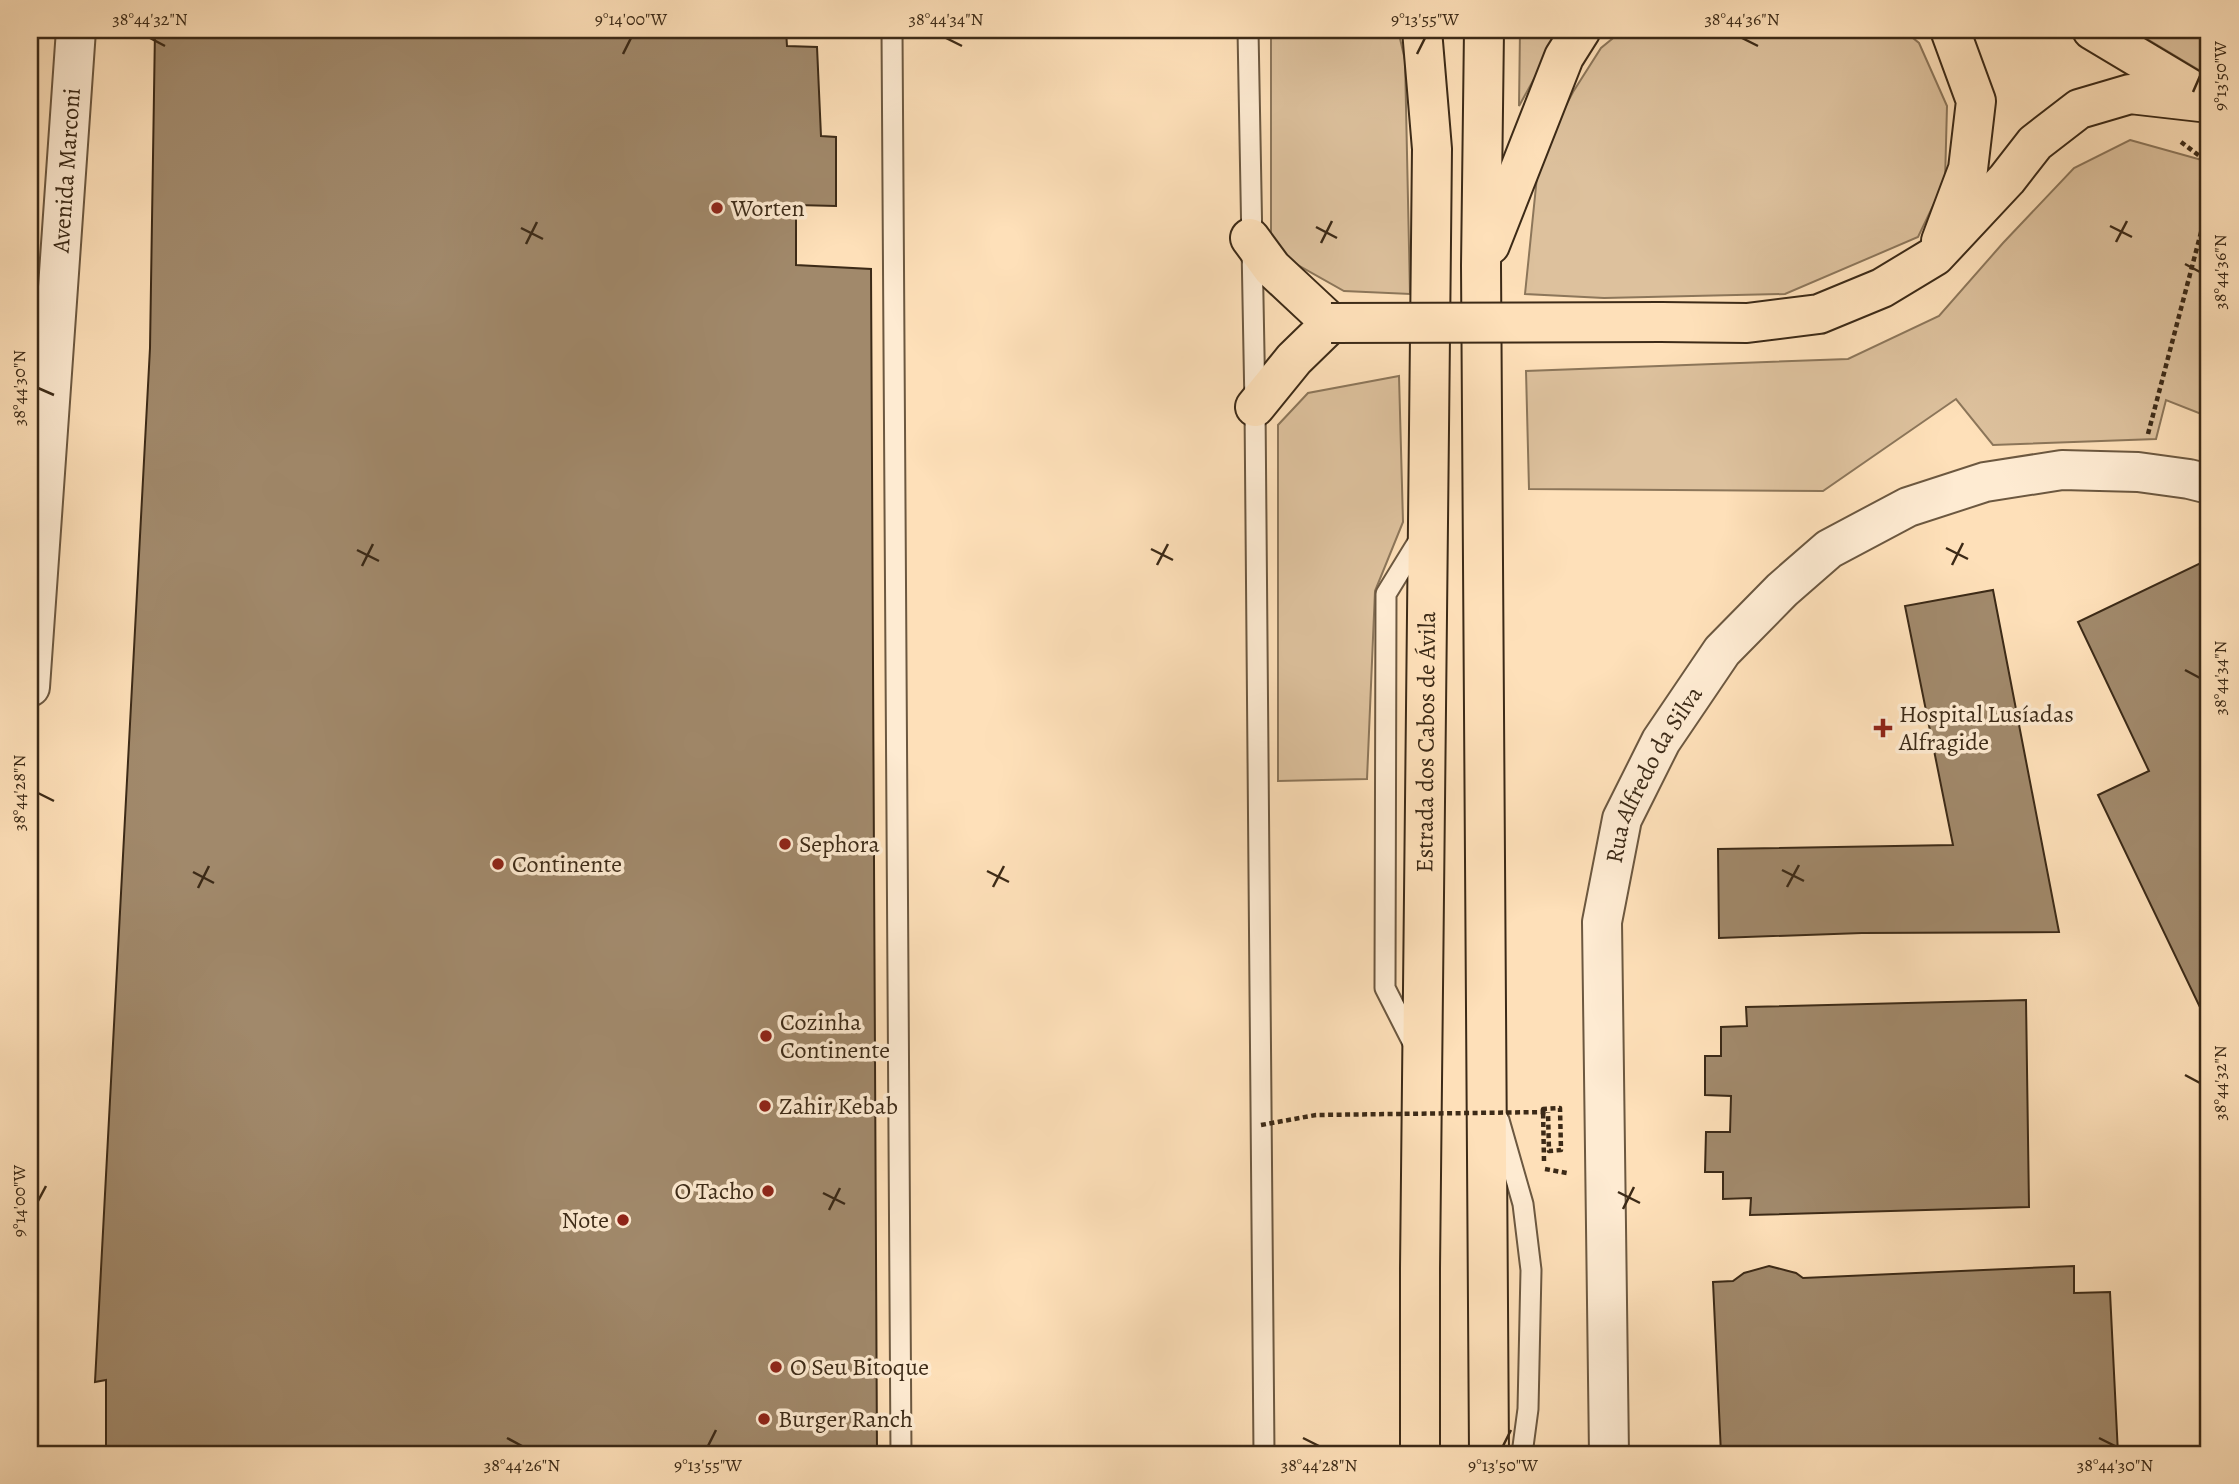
<svg xmlns="http://www.w3.org/2000/svg" width="2239" height="1484" font-family="Alegreya,serif">
	<style>
		.green { fill: #ddc19d; stroke: #8c765a; stroke-width: 2 }
		.building { fill: #a1896b; stroke: #3c2a17; stroke-width: 2 }
		.lines { fill: none; stroke-linecap: round; stroke-linejoin: round }
		.service-casing { stroke: #6c5840; stroke-width: 23 }
		.tertiary-casing { stroke: #6c5840; stroke-width: 42 }
		.trunk-casing { stroke: #3c2a17; stroke-width: 42 }
		.path { stroke: #3c2a17; stroke-width: 4.5; stroke-dasharray: 5 3.5; stroke-linecap: butt }
		.service { stroke: #feebd2; stroke-width: 19 }
		.tertiary { stroke: #feebd2; stroke-width: 38 }
		.trunk { stroke: #fee0b9; stroke-width: 38 }
		.trunk-bridge-casing { stroke: #3c2a17; stroke-width: 42; stroke-linecap: butt }
		.path-bridge { stroke: #3c2a17; stroke-width: 4.5; stroke-dasharray: 5 3.5; stroke-linecap: butt }
		.trunk-bridge { stroke: #fee0b9; stroke-width: 38 }
		.ticks { fill: none; stroke: #3c2a17; stroke-width: 2.5 }
		.poi-dot { fill: #8f2418; stroke: #feebd2; stroke-width: 2.5 }
		.labels { text-anchor: middle; dominant-baseline: central; stroke-width: 7; stroke-linejoin: round; paint-order: stroke }
		.street-label { font-size: 24px; fill: #3c2a17; stroke: #feebd2 }
		.poi-label { font-size: 24px; fill: #3c2a17; stroke: #feebd2; text-anchor: start }
		.neatline { fill: none; stroke: #3c2a17; stroke-width: 2.5 }
		.ticks-label { font-size: 18px; text-anchor: middle; fill: #3c2a17 }
	</style>
	<rect width="100%" height="100%" fill="#fee0b9"/>
	<filter id="stains"><feTurbulence type="fractalNoise" baseFrequency=".00286" numOctaves="4"/><feColorMatrix values="0 0 0 0 .2 0 0 0 0 .09 0 0 0 0 .02 0 0 0 .5 -.17"/></filter>
	<radialGradient id="worn" r=".72"><stop offset=".6" stop-color="#630" stop-opacity="0"/><stop offset="1" stop-color="#630" stop-opacity=".3"/></radialGradient>
	<g class="green">
		<path d="M1271 30H1398L1405 60 1410 294 1344 291 1271 250Z"/>
		<path d="M1520 30H1561L1519 106Z"/>
		<path d="M1623 30H1903L1919 43 1947 106 1945 181 1918 237 1785 294 1604 298 1525 294 1539 157 1573 92 1601 48Z"/>
		<path d="M2132 30H2209V76Z"/>
		<path d="M2130 140 2209 162V417L2166 400 2156 439 1993 445 1956 399 1823 491 1529 489 1526 371 1848 359 1939 316 2003 243 2074 168Z"/>
		<path d="M1399 376 1403 522 1375 591 1367 779 1278 781V425L1308 393Z"/>
	</g>
	<g class="building">
		<path d="M155 30H786L787 46 817 47 821 136 836 137V206L796 205V265L871 269 877 1454H152V1450L106 1452V1380L95 1382 150 348Z"/>
		<path d="M2209 559V1026L2098 795 2149 771 2078 622Z"/>
		<path d="M1993 590 2059 932 1862 933 1719 938 1718 849 1953 845 1905 606Z"/>
		<path d="M2026 1000 2029 1207 1750 1215 1751 1198 1723 1199V1172H1705L1706 1132H1730L1731 1096 1705 1095V1056H1721V1027L1747 1026 1746 1007Z"/>
		<path d="M1769 1266 1796 1273 1803 1278 2074 1266V1293L2110 1292 2118 1454H1721L1713 1282 1733 1281 1744 1273Z"/>
	</g>
	<g class="lines">
		<defs>
			<g id="service">
				<path d="M892 30 901 1454"/>
				<path d="M1248 30 1255 407 1264 1454"/>
				<path d="M1415 1047 1385 988 1386 594 1421 537"/>
				<path d="M1499 1120 1523 1204 1531 1270 1528 1409 1522 1454"/>
			</g>
			<g id="tertiary">
				<path id="s1" d="M30 687 76 30"/>
				<path id="s2" d="M1609 1454 1602 922 1622 819 1661 741 1722 651 1782 590 1829 549 1908 507 1985 482 2062 470 2138 472 2189 479 2209 484"/>
			</g>
			<g id="trunk">
				<path d="M1484 30 1481 266 1489 1454"/>
				<path d="M2092 30 2204 97"/>
				<path d="M1250 238 1272 268 1331 323 1294 359 1255 407"/>
				<path d="M1941 241 1968 169 1976 101 1950 30"/>
				<path d="M1490 245 1564 57 1581 30"/>
				<path d="M1661 322 1747 323 1819 314 1882 288 1935 256 2007 179 2035 143 2079 109 2130 94 2209 103"/>
				<path id="s3" d="M1420 1454V1269L1432 149 1422 30"/>
			</g>
		</defs>
		<use href="#service" class="service-casing"/>
		<use href="#tertiary" class="tertiary-casing"/>
		<use href="#trunk" class="trunk-casing"/>
		<g class="path">
			<path d="M2181 142 2209 163"/>
			<path d="M2148 434 2209 202"/>
			<path d="M1544 1161 1543 1109 1560 1108 1561 1150 1549 1151 1548 1112"/>
			<path d="M1545 1169 1567 1173"/>
		</g>
		<use href="#service" class="service"/>
		<use href="#tertiary" class="tertiary"/>
		<use href="#trunk" class="trunk"/>
		<defs>
			<path id="trunk-bridge" d="M1331 323 1661 322"/>
		</defs>
		<use href="#trunk-bridge" class="trunk-bridge-casing"/>
		<path class="path-bridge" d="M1261 1125 1316 1115 1548 1112"/>
		<use href="#trunk-bridge" class="trunk-bridge"/>
	</g>
	<path class="ticks" d="M150 38 165 46M946 38 962 46M1742 38 1758 46M623 54 631 38M1417 54 1425 38M2193 92 2200 76M2110 226 2132 237M1316 227 1337 238M521 228 543 239M2116 242 2127 221M1321 243 1332 221M526 244 537 222M2185 264 2200 272M38 388 54 395M1946 548 1968 559M1151 549 1173 560M357 550 379 561M1157 565 1168 544M1952 565 1963 543M362 566 373 544M2185 670 2200 678M38 793 54 801M1782 870 1804 881M987 871 1009 882M193 872 214 883M993 887 1004 866M1787 887 1799 865M198 888 209 866M2185 1075 2200 1083M1618 1192 1640 1203M823 1193 845 1204M38 1201 46 1186M1623 1209 1634 1187M829 1210 840 1188M507 1438 522 1446M1303 1438 1319 1446M2099 1438 2115 1446M708 1446 716 1430M1503 1446 1511 1430"/>
	<g class="poi-dot">
		<circle cx="717" cy="208" r="7"/>
		<path d="M1879.5 717.5h7v7h7v7h-7v7h-7v-7h-7v-7h7z"/>
		<circle cx="785" cy="844" r="7"/>
		<circle cx="498" cy="864" r="7"/>
		<circle cx="766" cy="1036" r="7"/>
		<circle cx="765" cy="1106" r="7"/>
		<circle cx="768" cy="1191" r="7"/>
		<circle cx="623" cy="1220" r="7"/>
		<circle cx="776" cy="1367" r="7"/>
		<circle cx="764" cy="1419" r="7"/>
	</g>
	<g class="labels">
		<g class="street-label">
			<text stroke="none"><textPath href="#s1" startOffset="518">Avenida Marconi</textPath></text>
			<text stroke="none"><textPath href="#s3" startOffset="712">Estrada dos Cabos de Ávila</textPath></text>
			<text stroke="none"><textPath href="#s2" startOffset="690">Rua Alfredo da Silva</textPath></text>
		</g>
		<g class="poi-label">
			<text x="731" y="208">Worten</text>
			<text x="1899" y="714">Hospital Lusíadas<tspan x="1899" dy="28">Alfragide</tspan></text>
			<text x="799" y="844">Sephora</text>
			<text x="512" y="864">Continente</text>
			<text x="780" y="1022">Cozinha<tspan x="780" dy="28">Continente</tspan></text>
			<text x="779" y="1106">Zahir Kebab</text>
			<text x="754" y="1191" text-anchor="end">O Tacho</text>
			<text x="609" y="1220" text-anchor="end">Note</text>
			<text x="790" y="1367">O Seu Bitoque</text>
			<text x="778" y="1419">Burger Ranch</text>
		</g>
	</g>
	<rect width="2239" height="1484" fill="none" stroke="#fee0b9" stroke-width="77"/>
	<rect x="38" y="38" width="2162" height="1408" class="neatline"/>
	<g class="ticks-label">
		<text x="150" y="25">38°44'32"N</text>
		<text x="631" y="25">9°14'00"W</text>
		<text x="946" y="25">38°44'34"N</text>
		<text x="1425" y="25">9°13'55"W</text>
		<text x="1742" y="25">38°44'36"N</text>
		<text transform="translate(2220 76) rotate(-90)" y="6">9°13'50"W</text>
		<text transform="translate(2220 272) rotate(-90)" y="6">38°44'36"N</text>
		<text transform="translate(19 388) rotate(-90)" y="6">38°44'30"N</text>
		<text transform="translate(2220 678) rotate(-90)" y="6">38°44'34"N</text>
		<text transform="translate(19 793) rotate(-90)" y="6">38°44'28"N</text>
		<text transform="translate(2220 1083) rotate(-90)" y="6">38°44'32"N</text>
		<text transform="translate(19 1201) rotate(-90)" y="6">9°14'00"W</text>
		<text x="522" y="1471">38°44'26"N</text>
		<text x="708" y="1471">9°13'55"W</text>
		<text x="1319" y="1471">38°44'28"N</text>
		<text x="1503" y="1471">9°13'50"W</text>
		<text x="2115" y="1471">38°44'30"N</text>
	</g>
	<rect width="100%" height="100%" filter="url(#stains)"/>
	<rect width="100%" height="100%" fill="url(#worn)"/>
</svg>
